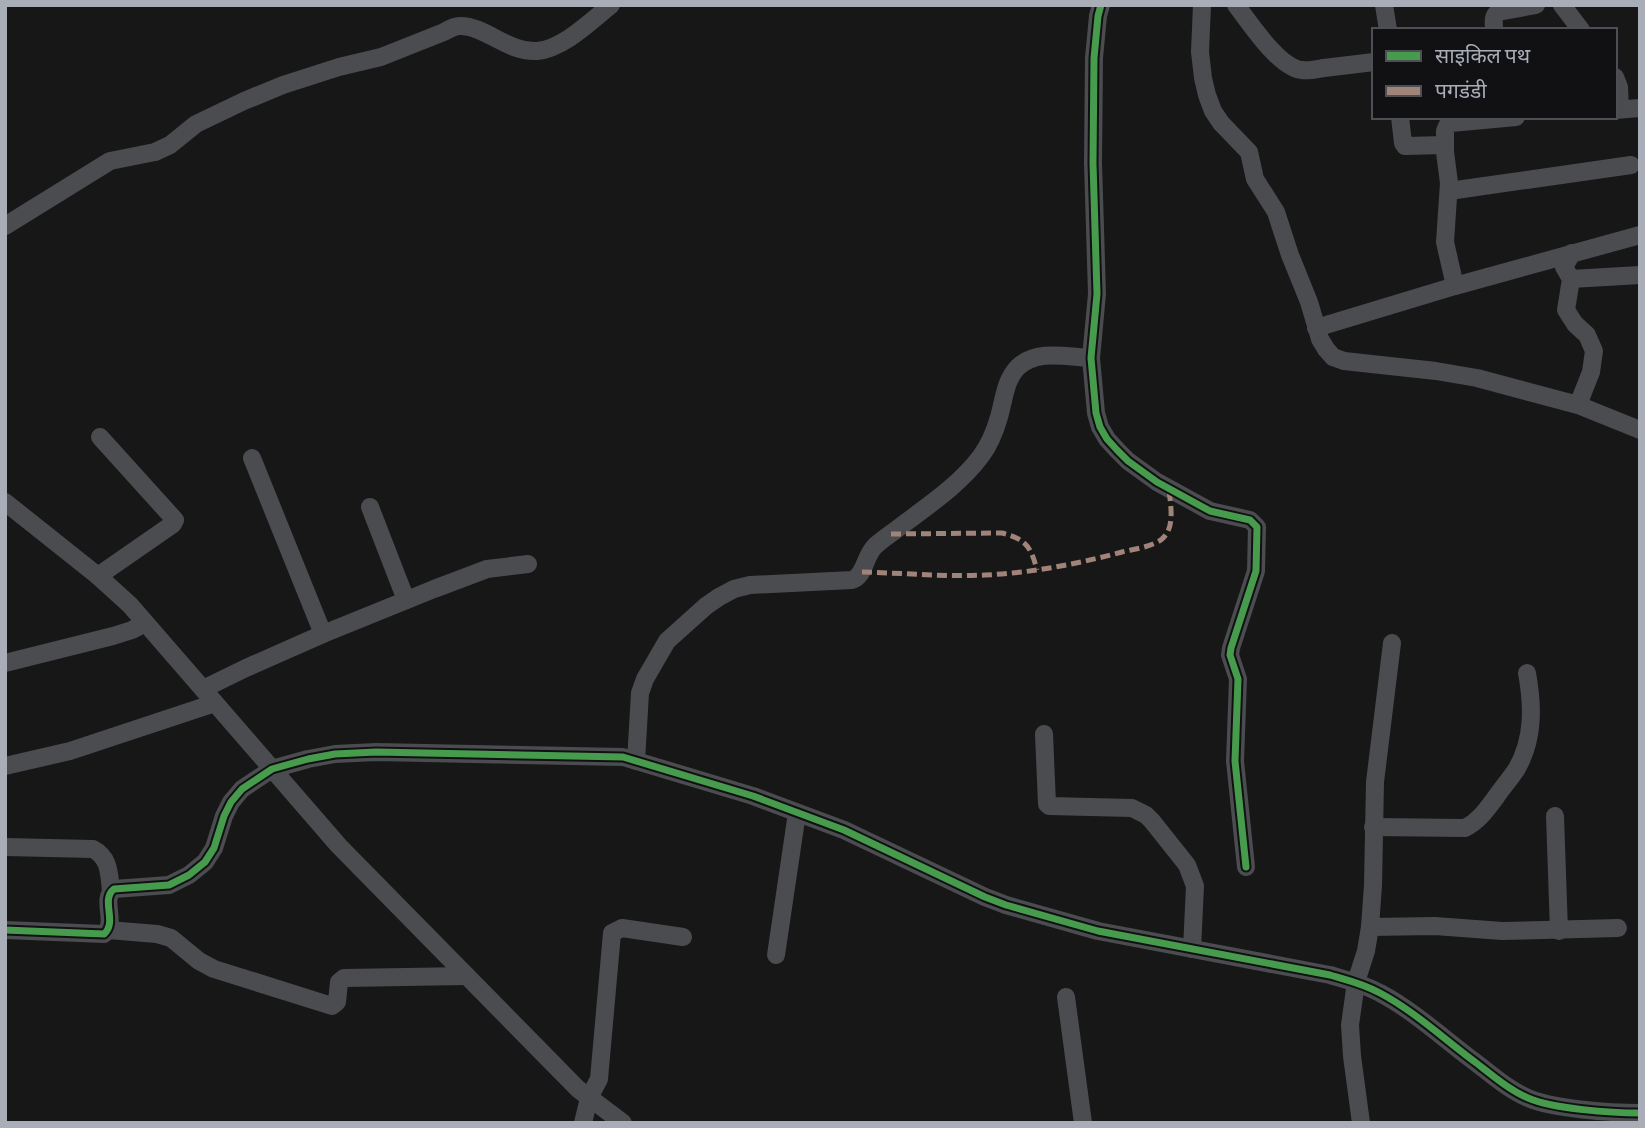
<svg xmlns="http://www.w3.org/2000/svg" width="1645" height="1128" font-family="Commissioner,'Noto Sans Devanagari',sans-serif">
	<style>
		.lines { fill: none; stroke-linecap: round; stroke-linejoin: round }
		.minor { stroke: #4b4c50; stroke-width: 18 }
		.quiet { stroke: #a18479; stroke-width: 5; stroke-dasharray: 10 5; stroke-linecap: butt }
		.cycleway-casing { stroke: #111113; stroke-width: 11 }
		.cycleway { stroke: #469c4c; stroke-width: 7 }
	</style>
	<rect width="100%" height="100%" fill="#171717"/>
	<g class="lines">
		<g class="minor">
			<path d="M1101 5 1098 16 1094 58 1093 163 1097 294 1091 358 1096 413 1100 427 1107 439 1117 450 1128 461 1157 482 1210 511 1250 520 1257 527 1256 571 1231 648 1230 655 1238 679 1235 761 1246 867"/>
			<path d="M1202 5 1200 52 1203 78 1207 95 1213 111 1221 123 1249 152 1255 179 1276 212 1290 255 1309 302 1320 339 1326 349 1333 357 1344 361 1436 371 1477 378 1578 405 1640 430"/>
			<path d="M1236 5C1250 23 1279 68 1302 70 1309 71 1317 69 1324 68 1341 66 1357 64 1374 62"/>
			<path d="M1384 5 1388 30"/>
			<path d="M1562 5 1581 30"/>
			<path d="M1494 30C1494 23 1492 17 1498 12L1536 5"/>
			<path d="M1615 77 1619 87 1620 109"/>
			<path d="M1615 110 1640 108"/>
			<path d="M1400 117 1403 143 1405 146 1445 145"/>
			<path d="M1449 191 1631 165"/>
			<path d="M5 226 110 161 155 152 170 145 196 124 244 101 283 85 339 67 381 57 444 32C449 29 454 26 460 26 486 26 508 53 537 51 563 49 591 21 611 5"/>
			<path d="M1572 253 1564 267 1571 279 1566 310 1575 324 1587 335 1594 351 1591 372 1578 405"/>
			<path d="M1571 279 1640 275"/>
			<path d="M1455 286 1445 242 1449 183 1445 152V131L1447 126 1451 123 1516 117"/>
			<path d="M1316 328 1455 286 1640 235"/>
			<path d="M252 458 323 634"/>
			<path d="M5 502 98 576 130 605 339 846 578 1089 623 1123"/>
			<path d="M370 507 406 600"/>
			<path d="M98 576 173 524 175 520 100 437"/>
			<path d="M5 663 113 636 132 630 145 623"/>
			<path d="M203 689 246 668 323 634 434 589 487 569 528 564"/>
			<path d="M1044 734 1047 804 1049 806 1132 808 1146 815 1152 821 1187 865 1195 886 1192 949"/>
			<path d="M636 761 640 693 645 679 667 641 706 606 719 597 734 589 750 585 852 580C865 576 864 557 875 546 884 538 895 531 905 523 932 503 961 483 981 456 990 444 995 431 999 417 1004 400 1005 380 1018 367 1037 349 1067 357 1091 358"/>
			<path d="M5 766 70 751 215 703"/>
			<path d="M1555 816 1559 931"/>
			<path d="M1373 827 1465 828C1479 821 1487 809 1496 797 1502 788 1510 779 1516 770 1534 740 1533 706 1527 673"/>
			<path d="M5 847 93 849C110 858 109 874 111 891"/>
			<path d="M1370 927 1435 926 1502 931 1618 928"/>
			<path d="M5 930 104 934C118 922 100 900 114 889L169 885 189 875 205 862 214 848 224 816 231 802 242 789 272 769 308 759 335 754 376 752 623 757 753 796 844 830 985 897 1006 905 1098 931 1330 975C1347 980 1364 984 1380 993 1414 1011 1444 1039 1475 1062 1492 1075 1509 1090 1528 1098 1553 1109 1612 1113 1640 1113"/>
			<path d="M108 930 157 934 171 938 199 961 214 969 332 1006 337 1002 339 982 344 978 467 976"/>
			<path d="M776 955 797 813"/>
			<path d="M1066 997 1083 1123"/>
			<path d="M583 1123 589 1098 599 1079 612 933 622 928 683 937"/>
			<path d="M1361 1123 1352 1056 1350 1025 1356 982 1366 951 1370 927 1373 885 1375 782 1392 643"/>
		</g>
		<g class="quiet">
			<path d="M891 534 1002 533C1026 539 1031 547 1037 570"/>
			<path d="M862 572C903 573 944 577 985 575 1031 573 1077 564 1122 552 1134 549 1152 547 1162 539 1176 527 1170 504 1169 488"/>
		</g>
		<defs>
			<g id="cycleway">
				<path d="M1101 5 1098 16 1094 58 1093 163 1097 294 1091 358 1096 413 1100 427 1107 439 1117 450 1128 461 1157 482 1210 511 1250 520 1257 527 1256 571 1231 648 1230 655 1238 679 1235 761 1246 867"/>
				<path d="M5 930 104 934C118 922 100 900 114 889L169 885 189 875 205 862 214 848 224 816 231 802 242 789 272 769 308 759 335 754 376 752 623 757 753 796 844 830 985 897 1006 905 1098 931 1330 975C1347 980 1364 984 1380 993 1414 1011 1444 1039 1475 1062 1492 1075 1509 1090 1528 1098 1553 1109 1612 1113 1640 1113"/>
			</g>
		</defs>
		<use href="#cycleway" class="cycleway-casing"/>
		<use href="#cycleway" class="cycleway"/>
	</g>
	<rect width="1645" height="1128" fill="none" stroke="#a8adb8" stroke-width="14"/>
	<rect x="1372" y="28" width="245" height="91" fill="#111113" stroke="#4d4f55" stroke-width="2"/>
	<rect x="1386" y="51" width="35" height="10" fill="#469c4c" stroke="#4d4f55" stroke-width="2"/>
	<text x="1435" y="63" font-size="21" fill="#a8adb8">साइकिल पथ</text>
	<rect x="1386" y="86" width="35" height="10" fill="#a18479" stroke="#4d4f55" stroke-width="2"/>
	<text x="1435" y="98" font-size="21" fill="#a8adb8">पगडंडी</text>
</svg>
